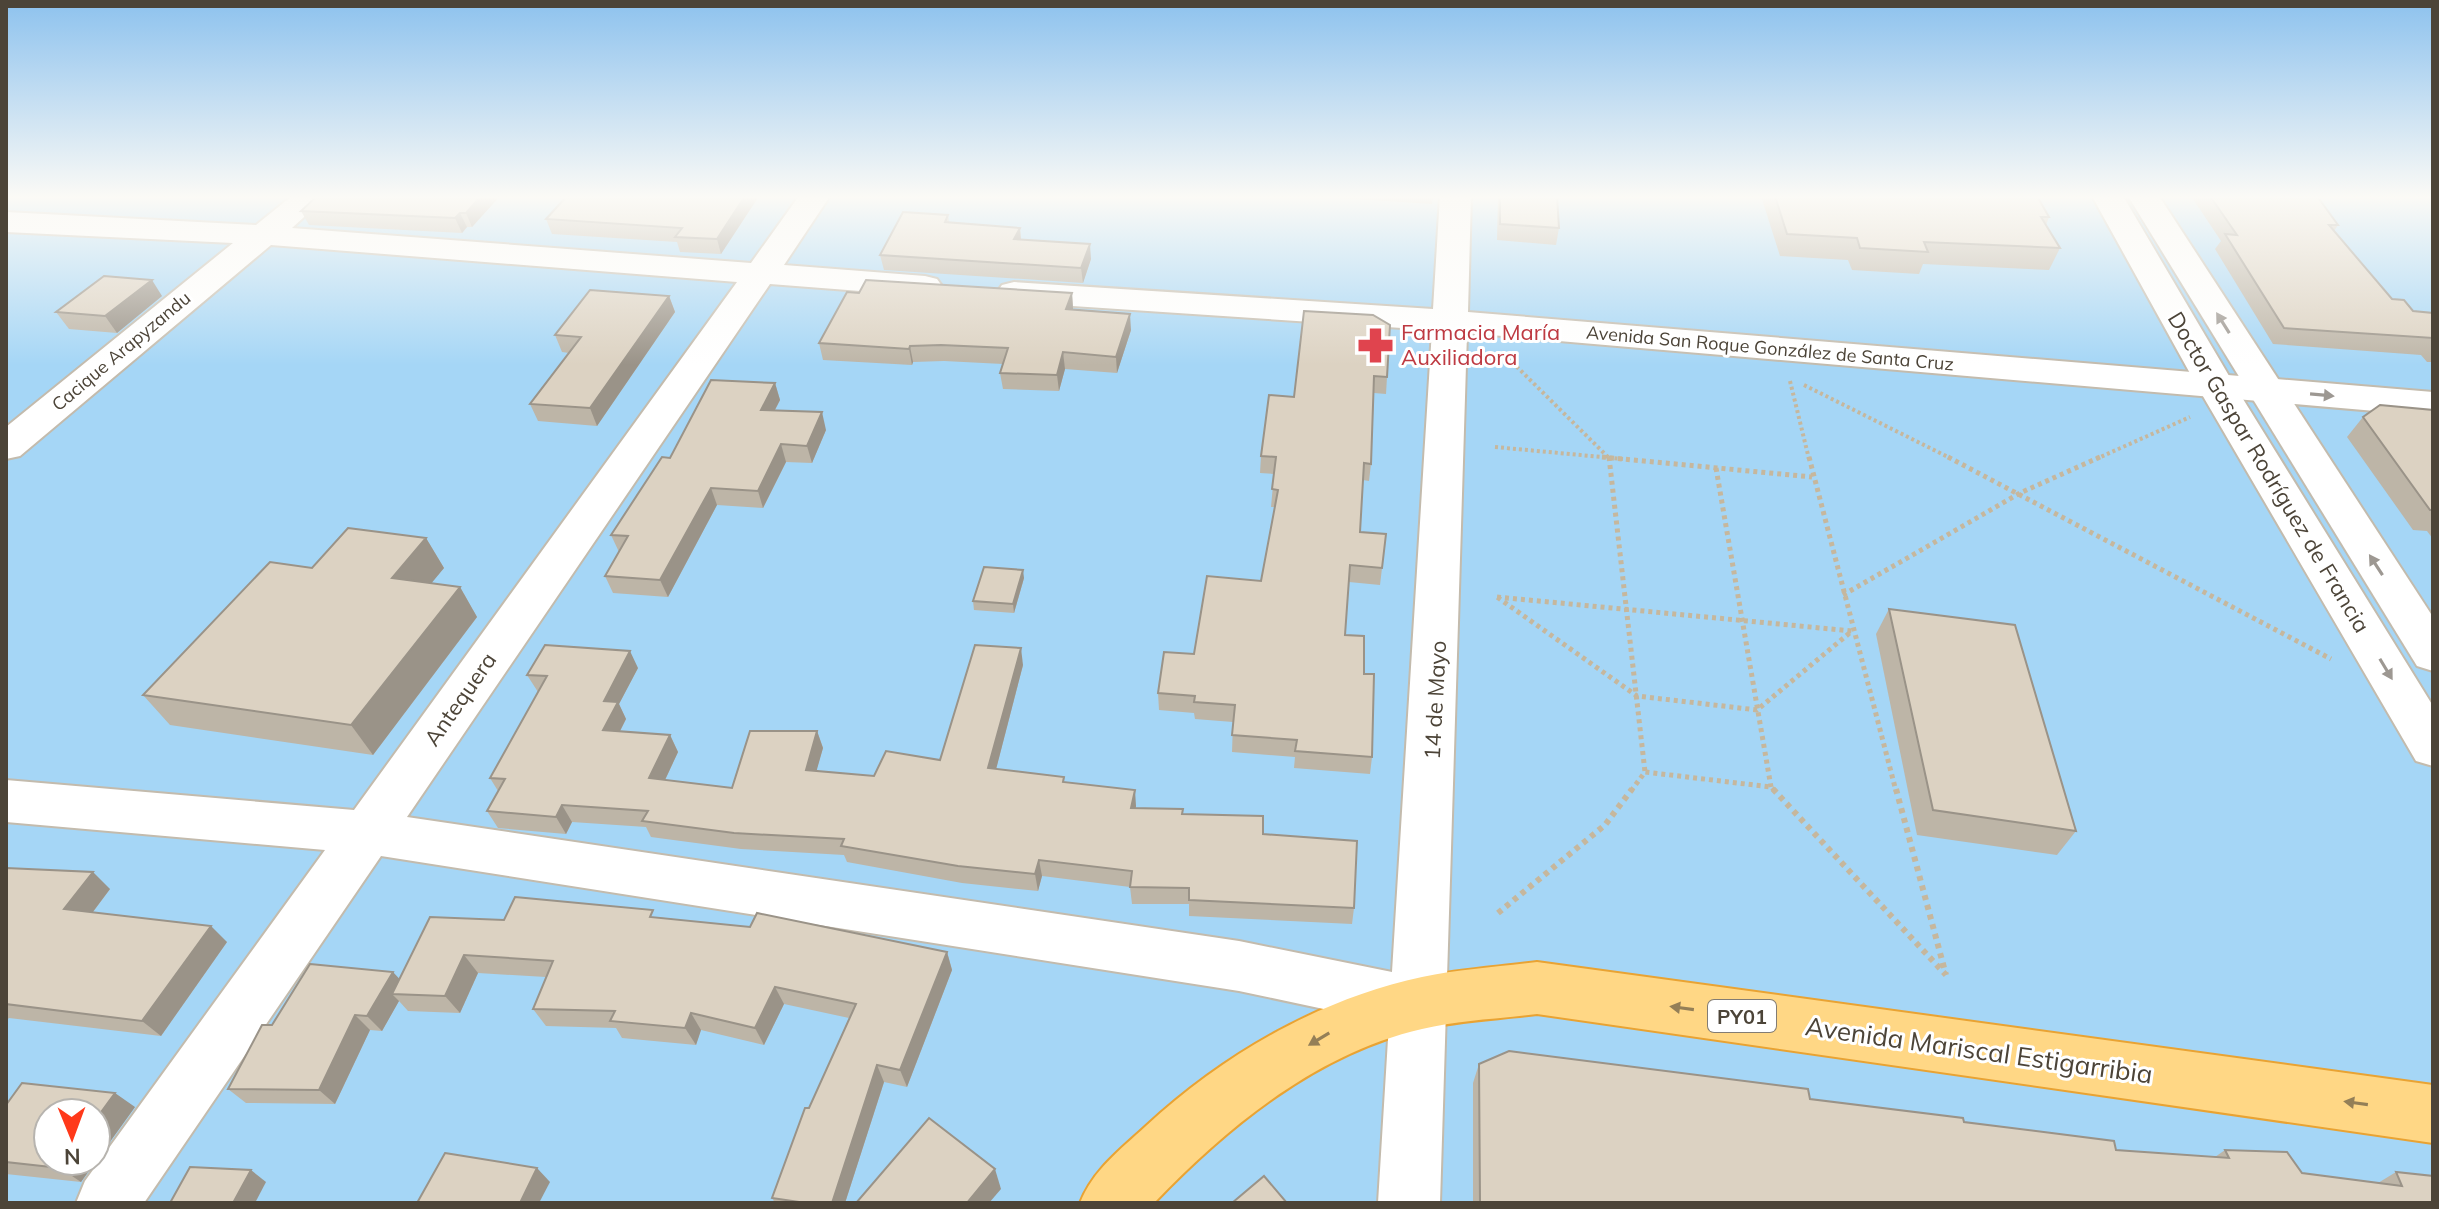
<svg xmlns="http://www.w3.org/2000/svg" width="2439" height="1209" font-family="Mulish,sans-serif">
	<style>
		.water { fill: #a5d6f6; fill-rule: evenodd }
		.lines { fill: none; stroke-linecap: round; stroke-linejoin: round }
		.minor-casing { stroke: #c3bbad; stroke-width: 4 }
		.tertiary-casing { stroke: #c3bbad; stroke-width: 4 }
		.trunk-casing { stroke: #e9a333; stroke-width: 4 }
		.path-far2 { stroke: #c6b79d; stroke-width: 4; stroke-dasharray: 3 3; stroke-linecap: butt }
		.path-far1 { stroke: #c6b79d; stroke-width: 5; stroke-dasharray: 4 4; stroke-linecap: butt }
		.path { stroke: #c6b79d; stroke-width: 6; stroke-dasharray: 5 5; stroke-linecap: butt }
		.minor { fill: #fff; fill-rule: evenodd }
		.tertiary { fill: #fff; fill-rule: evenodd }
		.trunk { fill: #ffd785; fill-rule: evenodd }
		.wall { fill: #bdb5a7 }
		.shaded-wall { fill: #9a9388 }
		.building { fill: #dcd2c2; stroke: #9a9388; stroke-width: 2 }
		.oneway { fill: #9d9892 }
		.oneway2 { fill: #947f57 }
		.labels { text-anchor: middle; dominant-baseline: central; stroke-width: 6; stroke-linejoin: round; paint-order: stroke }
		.far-street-label { font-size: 18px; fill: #4c4438; stroke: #fff }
		.shield { fill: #fff; stroke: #827c74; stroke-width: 2 }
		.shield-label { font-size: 20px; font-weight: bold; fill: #4c4438 }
		.health-label { font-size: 22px; fill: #be3a42; stroke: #fff; text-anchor: start }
		.street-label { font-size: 22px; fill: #4c4438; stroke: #fff }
		.near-street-label { font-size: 26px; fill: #4c4438; stroke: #fff }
	</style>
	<rect width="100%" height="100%" fill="#f6f3eb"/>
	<path class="water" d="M6 196H2433V1203H6ZM48 1113H96V1161H48Z"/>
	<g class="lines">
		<defs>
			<path id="minor" d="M292 196H327L292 228 751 263 799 196H830L784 265 925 276 937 279 942 286 937 293 925 296 770 284 407 817 1239 941 1392 972 1432 330 1014 302 1002 299 997 292 1002 285 1014 282 1433 309 1440 196H1471L1468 312 2433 392V416L1467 333 1440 1203H1378L1389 1023 1239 991 381 856 144 1203H76L85 1181 325 850 6 822V780L354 810 737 282 271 245 20 456 6 459V427L233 243 6 232V212L256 225Z"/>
			<g id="tertiary">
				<path d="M2092 196H2123L2235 386 2433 706V766L2416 761 2197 386Z"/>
				<path d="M2128 196H2159L2433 617V671L2417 666Z"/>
			</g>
			<path id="trunk" d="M1537 962 2433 1085V1143L1537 1014C1499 1019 1459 1020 1422 1029 1317 1053 1227 1127 1154 1203H1080C1093 1170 1120 1150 1146 1126 1223 1055 1319 999 1422 977 1460 969 1499 967 1537 962Z"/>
		</defs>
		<use href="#minor" class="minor-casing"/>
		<use href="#tertiary" class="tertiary-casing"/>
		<use href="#trunk" class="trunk-casing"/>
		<g class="path-far2">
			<path d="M1508 358 1610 459"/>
			<path d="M1790 381 1809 459"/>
			<path d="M1804 385 1952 459"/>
			<path d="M1495 447 1623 459"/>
			<path d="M2096 459 2190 417"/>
		</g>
		<g class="path-far1">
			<path d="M1602 457 1812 477"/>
			<path d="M1609 457 1645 772"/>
			<path d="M1809 457 1896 791"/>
			<path d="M1948 457 2331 659"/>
			<path d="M1716 468 1771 787"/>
			<path d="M1843 595 2020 493 2100 457"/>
			<path d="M1497 597 1852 631 1757 710 1637 696Z"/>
			<path d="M1631 791 1645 772 1771 787 1775 791"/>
		</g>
		<g class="path">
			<path d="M1773 789 1946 975"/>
			<path d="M1896 789 1946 975"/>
			<path d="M1498 913 1605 825 1632 789"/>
		</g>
		<use href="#minor" class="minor"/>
		<use href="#tertiary" class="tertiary"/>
		<use href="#trunk" class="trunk"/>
	</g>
	<g class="wall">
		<path d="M317 196H500L472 227H467L462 233 309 225 301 211Z"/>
		<path d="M759 196 721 254 680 252 677 242 552 234 546 219Z"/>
		<path d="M1310 196H1433L1432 204Z"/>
		<path d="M1498 196H1557L1559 228 1556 245 1497 240Z"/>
		<path d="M1761 196H2037L2049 217 2046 225 2060 248 2049 270 1923 264 1919 274 1852 270 1848 260 1780 256Z"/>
		<path d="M2191 196H2317L2338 225 2334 231 2392 299 2413 311 2433 313V362H2427L2421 355 2273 344 2215 249 2221 241Z"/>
		<path d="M948 215 949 222 1020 228 1021 239 1091 259 1083 283 884 270 880 255Z"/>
		<path d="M859 293H1072L1073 309 1131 330 1117 373 1065 369 1059 391 1003 389 1000 373 1003 364 944 361 913 362 912 365 823 360 819 343Z"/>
		<path d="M162 296 117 333 69 329 56 312Z"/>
		<path d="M669 296 675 312 597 426 538 421 530 404 569 353 562 352 555 335Z"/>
		<path d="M1304 311 1387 377 1386 394 1374 393 1371 464 1369 481 1363 480 1360 532 1386 534 1380 585 1349 582 1345 635 1364 674 1372 757 1370 774 1294 768 1295 757 1232 752 1233 722 1195 719 1194 713 1159 710 1158 693 1261 581 1275 507H1271L1274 474 1260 473 1261 456 1294 397Z"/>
		<path d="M775 383 780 400 775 410 826 430 812 463 786 462 763 508 717 505 668 597 613 593 605 576 619 552 611 535 670 458Z"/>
		<path d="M2433 410V539L2427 531 2413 530 2347 437 2363 417Z"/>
		<path d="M426 538 444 568 431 583 460 587 477 617 373 755 170 725 143 695 312 568Z"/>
		<path d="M1024 578 1014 613 974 610 973 601Z"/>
		<path d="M1889 609 2076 831 2057 855 1917 835 1876 634Z"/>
		<path d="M1023 665 996 769 1065 782 1136 806V808L1183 814 1263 834 1354 908 1352 924 1189 916V904H1132L1130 887 1042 876 1038 891 962 883 847 862 844 855 741 849 651 837 646 827 572 822 566 834 498 828 487 811 498 791 490 778 538 692 527 675 638 668 619 704 626 719 620 731 670 735 678 752 665 780 732 788 817 731 823 748 816 771 874 776 940 760Z"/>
		<path d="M6 868 110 889 93 912 227 942 161 1036 9 1018 6 1021Z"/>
		<path d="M657 917 947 952 952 970 907 1087 884 1082 845 1203H775L772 1198 809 1108 849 1018 784 1004 764 1045 701 1030 696 1045 622 1038 616 1028 546 1026 533 1009 546 977 478 973 460 1013 408 1011 399 1001 382 1031 370 1030 335 1104 246 1103 228 1089 399 979 504 920Z"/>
		<path d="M1479 1064 1810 1099 1964 1122 2116 1150 2215 1157 2225 1150 2302 1173 2378 1183 2396 1172 2433 1203H1473V1083Z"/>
		<path d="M6 1105 135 1107 81 1182 6 1174Z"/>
	</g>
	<g class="shaded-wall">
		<path d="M481 196H500L472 227 466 213Z"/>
		<path d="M745 196H759L721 254 717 239Z"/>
		<path d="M460 213 467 227 462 233 455 218Z"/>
		<path d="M1020 228 1021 243 1014 239Z"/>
		<path d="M1090 244 1091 259 1083 283 1081 268Z"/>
		<path d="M152 280 162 296 117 333 105 316Z"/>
		<path d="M1072 293 1073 309H1066Z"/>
		<path d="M669 296 675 312 597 426 590 408Z"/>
		<path d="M1130 314 1131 330 1117 373 1116 357Z"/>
		<path d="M910 346 913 362 912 365 909 349Z"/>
		<path d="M1063 352 1065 369 1059 391 1057 375Z"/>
		<path d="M775 383 780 400 766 427 761 410Z"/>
		<path d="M822 412 826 430 812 463 807 446Z"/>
		<path d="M781 444 786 462 763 508 758 491Z"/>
		<path d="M711 488 717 505 668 597 660 580Z"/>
		<path d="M426 538 444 568 411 608 392 578Z"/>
		<path d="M1023 570 1024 578 1014 613 1013 604Z"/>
		<path d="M460 587 477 617 373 755 351 725Z"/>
		<path d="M1021 648 1023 665 992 785 988 768Z"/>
		<path d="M630 651 638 668 619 704 626 719 612 747 603 730 604 701Z"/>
		<path d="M817 731 823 748 812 787 806 770Z"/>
		<path d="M670 735 678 752 658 795 649 778Z"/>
		<path d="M1135 790 1136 806 1132 825 1131 808Z"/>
		<path d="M562 805 572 822 566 834 556 817Z"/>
		<path d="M1039 860 1042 876 1038 891 1035 874Z"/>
		<path d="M93 872 110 889 83 925 64 909Z"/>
		<path d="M211 926 227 942 161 1036 142 1021Z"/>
		<path d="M947 952 952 970 907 1087 900 1070Z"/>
		<path d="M464 955 478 973 460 1013 445 996Z"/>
		<path d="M393 972 407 987 392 994 399 1001 382 1031 367 1016Z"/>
		<path d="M775 987 784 1004 764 1045 755 1028Z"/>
		<path d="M691 1013 701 1030 696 1045 685 1028Z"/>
		<path d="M355 1015 370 1030 335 1104 319 1090Z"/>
		<path d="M877 1065 884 1082 845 1203H832Z"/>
		<path d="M115 1093 135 1107 81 1182 60 1168 65 1161H96V1119Z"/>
		<path d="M537 1168 550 1182 539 1203H520Z"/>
		<path d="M995 1169 1001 1189 989 1203H967Z"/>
		<path d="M251 1170 266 1182 255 1203H233Z"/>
	</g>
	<g class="building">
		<path d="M317 196H481L466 213H460L455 218 301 211Z"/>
		<path d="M567 196H745L717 239 675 237 682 228 546 219Z"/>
		<path d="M1500 196H1557L1559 228 1500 224Z"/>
		<path d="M1775 196H2037L2049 217H2041L2060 248 1924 242 1928 252 1860 248 1857 238 1787 234Z"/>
		<path d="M2210 196H2317L2338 225H2329L2392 299 2404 300 2413 311 2433 313V338L2284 328 2225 234 2237 235Z"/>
		<path d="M903 212 948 215 945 222 1020 228 1014 239 1090 244 1081 268 880 255Z"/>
		<path d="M104 276 152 280 105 316 56 312Z"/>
		<path d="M866 280 1072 293 1066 309 1130 314 1116 357 1063 352 1057 375 1000 373 1008 348 941 345 910 346 909 349 819 343 847 292 859 293Z"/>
		<path d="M590 290 669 296 590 408 530 404 581 337 555 335Z"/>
		<path d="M1304 311 1373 315 1390 325 1387 377 1374 376 1371 464 1364 463 1360 532 1386 534 1382 568 1350 565 1345 635 1364 636V674H1374L1372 757 1295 751 1297 740 1232 735 1235 705 1194 702 1195 696 1158 693 1164 652 1194 654 1207 576 1261 581 1278 490 1272 489 1276 457 1261 456 1269 395 1294 397Z"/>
		<path d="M711 380 775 383 761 410 822 412 807 446 781 444 758 491 711 488 660 580 605 576 628 536 611 535 662 457 670 458Z"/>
		<path d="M2380 405 2433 410V510H2430L2363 417Z"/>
		<path d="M348 528 426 538 392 578 460 587 351 725 143 695 270 562 312 568Z"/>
		<path d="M984 567 1023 570 1013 604 973 601Z"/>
		<path d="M1889 609 2015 625 2076 831 1933 810Z"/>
		<path d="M545 645 630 651 604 701 618 702 603 730 670 735 649 778 732 788 750 731H817L806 770 874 776 886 751 940 760 975 645 1021 648 988 768 1064 777 1063 782 1135 790 1131 808 1183 809 1182 814 1263 816V834L1357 841 1354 908 1189 900V888L1130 887 1132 871 1039 860 1035 874 958 866 841 846 844 839 734 833 642 821 648 811 562 805 556 817 487 811 505 779 490 778 547 676 527 675Z"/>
		<path d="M6 868 93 872 64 909 211 926 142 1021 6 1004Z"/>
		<path d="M515 897 653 910 650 917 750 927 757 913 947 952 900 1070 877 1065 832 1203H806L772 1198 805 1108H809L856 1004 775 987 755 1028 691 1013 685 1028 610 1021 615 1011 533 1009 553 961 464 955 445 996 392 994 430 917 504 920Z"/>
		<path d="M310 964 393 972 367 1016 355 1015 319 1090 228 1089 262 1025H272Z"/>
		<path d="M1509 1051 1808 1089 1810 1099 1963 1118 1964 1122 2114 1141 2116 1150 2229 1158 2225 1150 2287 1152 2302 1173 2402 1186 2396 1172 2433 1176V1203H1480L1479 1064Z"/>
		<path d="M22 1083 115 1093 96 1119V1113H48V1161H65L60 1168 6 1162V1105Z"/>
		<path d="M929 1118 995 1169 967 1203H856Z"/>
		<path d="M445 1153 537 1168 520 1203H417Z"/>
		<path d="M190 1167 251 1170 233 1203H170Z"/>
		<path d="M1264 1176 1287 1203H1232Z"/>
	</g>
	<defs><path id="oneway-solid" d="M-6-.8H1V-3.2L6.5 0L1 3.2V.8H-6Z" transform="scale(2)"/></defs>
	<g class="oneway">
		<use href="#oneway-solid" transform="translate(2223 323) rotate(-122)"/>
		<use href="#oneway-solid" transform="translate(2322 395) rotate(5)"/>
		<use href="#oneway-solid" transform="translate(2376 565) rotate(-123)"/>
		<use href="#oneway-solid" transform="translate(2386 669) rotate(59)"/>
	</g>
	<g class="oneway2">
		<use href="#oneway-solid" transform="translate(1682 1008) rotate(-172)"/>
		<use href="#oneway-solid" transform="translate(1319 1039) rotate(149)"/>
		<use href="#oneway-solid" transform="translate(2356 1103) rotate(-172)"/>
	</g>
	<linearGradient id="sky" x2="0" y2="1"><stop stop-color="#8dc2ee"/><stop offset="0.54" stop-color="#fbfaf6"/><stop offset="1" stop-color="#fbfaf6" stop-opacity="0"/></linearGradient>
	<rect width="2439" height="365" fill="url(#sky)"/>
	<defs>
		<symbol id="pharmacy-bare" viewBox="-9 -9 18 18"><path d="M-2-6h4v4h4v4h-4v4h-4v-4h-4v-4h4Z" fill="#e0444e" stroke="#fff" stroke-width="2.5" paint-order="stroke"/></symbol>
	</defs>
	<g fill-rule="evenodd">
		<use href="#pharmacy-bare" x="1350" y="320" width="51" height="51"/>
	</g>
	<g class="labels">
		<g class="far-street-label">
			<text transform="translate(1770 348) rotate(5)">Avenida San Roque González de Santa Cruz</text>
			<text transform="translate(121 351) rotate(-40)">Cacique Arapyzandu</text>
		</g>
		<rect class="shield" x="1708" y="1000" width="68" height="32" rx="6"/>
		<g class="shield-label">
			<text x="1742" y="1016">PY01</text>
		</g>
		<g class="health-label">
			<text x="1401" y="332">Farmacia María<tspan x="1401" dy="25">Auxiliadora</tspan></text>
		</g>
		<g class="street-label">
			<text transform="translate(2269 472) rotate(59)">Doctor Gaspar Rodríguez de Francia</text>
			<text transform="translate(460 699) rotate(-55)">Antequera</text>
			<text transform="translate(1435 700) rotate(-87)">14 de Mayo</text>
		</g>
		<g class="near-street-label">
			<text transform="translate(1979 1050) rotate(8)">Avenida Mariscal Estigarribia</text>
		</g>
	</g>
	<rect width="2439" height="1209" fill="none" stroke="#4c4438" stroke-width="16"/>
	<g transform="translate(72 1137) rotate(179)"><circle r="38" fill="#ffffff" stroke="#b7b4af" stroke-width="2"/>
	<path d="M0-6L14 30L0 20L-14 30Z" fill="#ff391a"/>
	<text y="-12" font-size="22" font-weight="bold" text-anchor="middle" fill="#4c4438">N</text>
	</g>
</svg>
